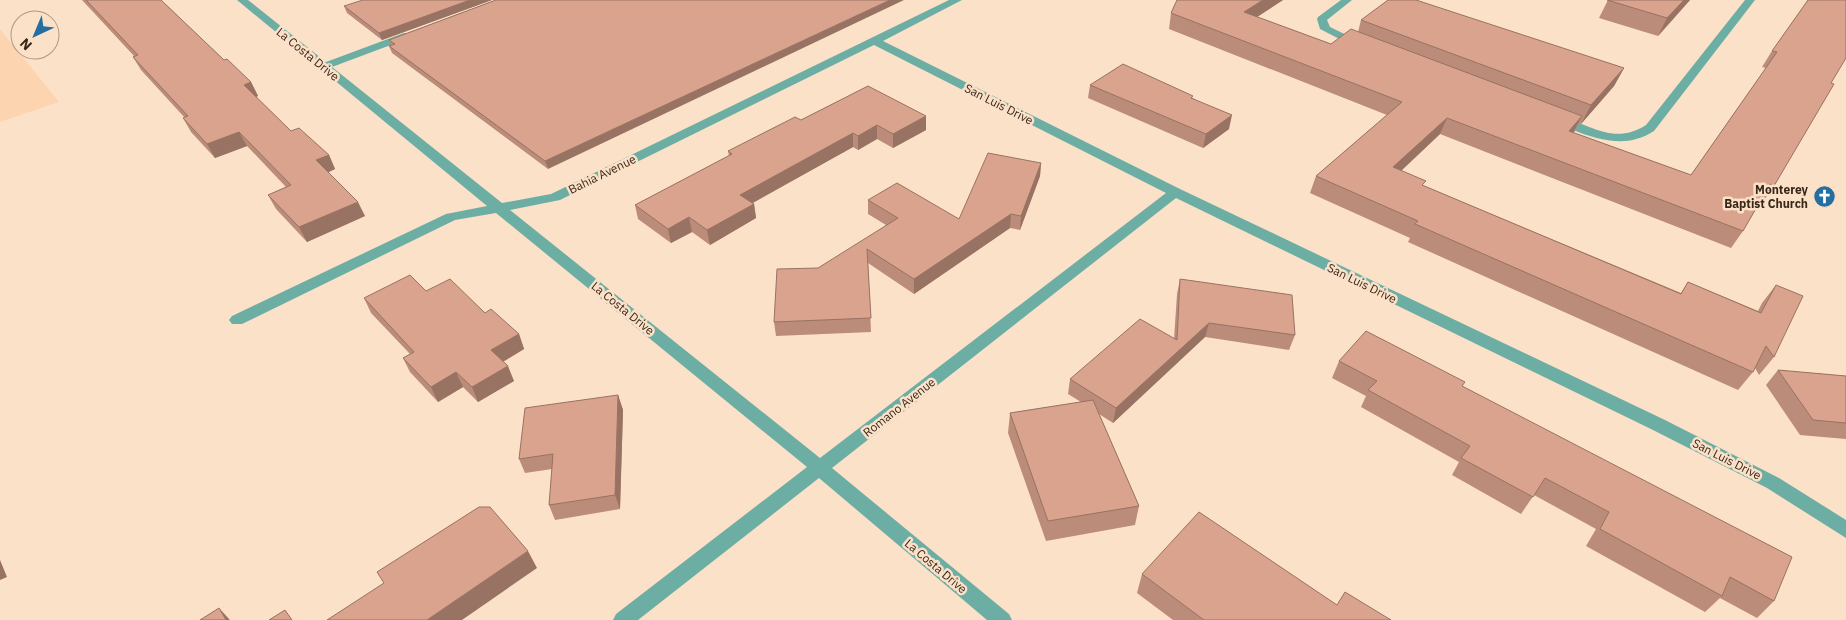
<svg xmlns="http://www.w3.org/2000/svg" width="1846" height="620" font-family="'IBM Plex Sans',sans-serif">
	<style>
		.built { fill: #fcd4b0 }
		.lines { fill: none; stroke-linecap: round; stroke-linejoin: round }
		.minor { fill: #6daea4; fill-rule: evenodd }
		.wall { fill: #bb8c79 }
		.shaded-wall { fill: #987263 }
		.building { fill: #d9a38d; stroke: #987263 }
		.labels { text-anchor: middle; dominant-baseline: central; stroke-width: 5; stroke-linejoin: round; paint-order: stroke }
		.street-label { font-size: 12px; fill: #382718; stroke: #fce1c9 }
		.poi-label { font-size: 12px; font-weight: bold; fill: #382718; stroke: #fce1c9; text-anchor: end }
	</style>
	<rect width="100%" height="100%" fill="#fce1c9"/>
	<path class="built" d="M0 29 59 102 0 122Z"/>
	<g class="lines">
		<g class="minor">
			<path d="M237 0H248L326 62 404 33H412V37L332 67 502 203 551 194 949 0H962L883 41 1180 189 1665 420 1779 478 1846 520V538L1767 488 1653 430 1176 198 832 468 1009 614 1012 620H987L819 478 638 620H613L616 614 807 467 496 213 455 220 242 324H232L229 320 232 316 446 214 487 206ZM874 45 1166 193 820 458 510 210 560 200Z"/>
			<path d="M1341 0H1352L1327 20 1330 27 1363 43V47H1355L1320 29 1317 19 1318 17Z"/>
			<path d="M1745 0H1755L1654 131C1628 148 1601 141 1573 130 1566 127 1557 125 1552 120L1558 116C1590 124 1614 146 1646 125Z"/>
		</g>
	</g>
	<g class="wall">
		<path d="M82 0H161L224 60 251 82 258 96 256 97 291 131 329 155 335 169 328 172 365 216 307 242 276 209 268 195 286 187 247 146 215 158 191 132 183 118H185L141 70 133 57 134 56Z"/>
		<path d="M492 0 382 40 347 13 344 6Z"/>
		<path d="M496 0 548 169 392 53 389 46 391 45 389 40Z"/>
		<path d="M1177 0H1283L1257 17 1331 44 1358 32 1361 20 1624 68 1614 86 1581 124 1579 123 1574 133 1691 175 1766 68 1762 67 1772 51 1808 0 1831 83 1774 186 1762 203 1760 202 1743 231 1731 248 1440 134 1401 171 1424 186 1681 293 1688 282 1758 311 1762 303 1776 285 1774 357 1759 375 1755 368 1753 372 1738 390 1408 242 1410 238 1310 193 1316 176 1387 115 1169 29 1171 13Z"/>
		<path d="M1608 0H1690L1658 36 1599 18Z"/>
		<path d="M1090 85 1193 98 1229 129 1203 148 1088 98Z"/>
		<path d="M868 86 926 130 893 148 877 139 858 150 853 147 752 203 754 204 756 218 710 245 692 232 671 243 638 219 635 205 729 156 728 151 801 120Z"/>
		<path d="M1041 163 1040 176 1020 230 1010 228 914 294 868 263 871 332 776 336 774 322 886 225 868 214V200L959 219Z"/>
		<path d="M1180 279 1295 335 1289 350 1205 337 1113 423 1099 414 1139 506 1135 525 1046 541 1008 433 1010 413 1081 402 1068 394 1070 379 1174 339 1177 294Z"/>
		<path d="M426 291 485 313 519 334 524 349 503 362 514 381 478 402 463 387 438 402 410 372 403 358 410 354 371 313 364 298Z"/>
		<path d="M1339 361 1463 387 1774 601 1757 618 1720 598 1705 612 1586 546 1596 529 1534 495 1521 514 1452 475 1459 462 1361 407 1366 396 1332 378Z"/>
		<path d="M1778 370 1846 376V439L1800 435 1766 385Z"/>
		<path d="M618 395 623 410 620 509 555 520 549 505 552 469 525 473 519 459Z"/>
		<path d="M1142 574 1337 605 1391 620H1173L1137 593Z"/>
	</g>
	<g class="shaded-wall">
		<path d="M470 0H492L382 40 379 33Z"/>
		<path d="M890 0H904L548 169 545 161Z"/>
		<path d="M1263 0H1283L1240 28 1244 12Z"/>
		<path d="M1684 0H1690L1658 36 1667 18Z"/>
		<path d="M1624 68 1614 86 1581 124 1591 105Z"/>
		<path d="M251 82 258 96 251 99 244 85Z"/>
		<path d="M1232 115 1229 129 1203 148 1206 134Z"/>
		<path d="M926 116V130L893 148V134Z"/>
		<path d="M1582 116 1573 133 1569 131Z"/>
		<path d="M1447 118 1440 134 1387 184 1393 167Z"/>
		<path d="M877 125V139L858 150V136Z"/>
		<path d="M239 132 247 146 215 158 207 144Z"/>
		<path d="M853 133V147L742 209 740 195Z"/>
		<path d="M329 155 335 169 323 175 316 160Z"/>
		<path d="M1041 163 1040 176 1020 230 1021 216Z"/>
		<path d="M358 202 365 216 307 242 299 227Z"/>
		<path d="M754 204 756 218 710 245 707 230Z"/>
		<path d="M1011 214 1010 228 914 294V279Z"/>
		<path d="M689 217 692 232 671 243 668 229Z"/>
		<path d="M1209 323 1205 337 1113 423 1116 408Z"/>
		<path d="M519 334 524 349 497 365 491 350Z"/>
		<path d="M508 366 514 381 478 402 472 387Z"/>
		<path d="M456 372 463 387 438 402 431 387Z"/>
		<path d="M618 395 623 410 620 509 615 495Z"/>
		<path d="M528 551 537 568 462 620H427Z"/>
		<path d="M0 560 7 577 0 580Z"/>
		<path d="M219 608 230 620H226Z"/>
	</g>
	<g class="building">
		<path d="M86 0H161L224 60 227 59 251 82 244 85 291 131 299 128 329 155 316 160 358 202 299 227 268 195 291 185 239 132 207 144 183 118 188 116 133 57 138 55Z"/>
		<path d="M363 0H470L379 33 344 6Z"/>
		<path d="M496 0H890L545 161 389 46 395 44 389 40Z"/>
		<path d="M1177 0H1263L1244 12 1331 44 1351 29 1582 116 1569 131 1691 175 1777 52 1772 51 1808 0H1846V58L1831 83 1834 84 1774 186 1770 184 1743 231 1447 118 1393 167 1426 181 1422 185 1681 294 1688 282 1761 313 1776 285 1803 296 1774 357 1766 346 1753 372 1415 224 1418 221 1316 176 1402 102 1171 13Z"/>
		<path d="M1388 0H1416L1624 68 1591 105 1361 20Z"/>
		<path d="M1607 0H1684L1667 18Z"/>
		<path d="M1123 64 1193 96 1191 98 1232 115 1206 134 1090 85Z"/>
		<path d="M868 86 926 116 893 134 877 125 858 136 853 133 740 195 754 204 707 230 689 217 668 229 635 205 732 154 728 151 795 117 801 120Z"/>
		<path d="M988 153 1041 163 1021 216 1011 214 914 279 867 249 871 318 774 322 777 269 818 268 898 218 868 200 897 183 959 219Z"/>
		<path d="M410 275 426 291 450 279 485 313 491 309 519 334 491 350 508 366 472 387 456 372 431 387 403 358 414 352 364 298Z"/>
		<path d="M1180 279 1292 295 1295 335 1209 323 1116 408 1070 379 1140 319 1177 340Z"/>
		<path d="M1366 331 1465 382 1462 386 1792 557 1774 601 1730 577 1722 596 1600 529 1609 512 1545 478 1533 497 1461 458 1470 446 1368 390 1377 381 1339 361Z"/>
		<path d="M1778 370 1846 376V423L1813 420Z"/>
		<path d="M618 395 615 495 549 505 553 454 519 459 525 408Z"/>
		<path d="M1093 400 1139 506 1048 521 1010 413Z"/>
		<path d="M479 507H490L528 551 427 620H327L384 583 377 572Z"/>
		<path d="M1199 512 1337 605 1345 592 1391 620H1204L1142 574Z"/>
		<path d="M219 608 226 620H200Z"/>
		<path d="M285 610 292 620H269Z"/>
	</g>
	<defs>
		<symbol id="church-disc" viewBox="-11 -11 22 22"><circle r="9.5" fill="#256ea2" stroke="#fce1c9"/><path d="M-1.2-6h2.4v3.5h3.3v2.4h-3.3V6h-2.4V-.1h-3.3v-2.4h3.3Z" fill="#fff"/></symbol>
	</defs>
	<g fill-rule="evenodd">
		<use href="#church-disc" x="1812" y="184" width="25" height="25"/>
	</g>
	<g class="labels">
		<g class="street-label">
			<text transform="translate(308 54) rotate(39)">La Costa Drive</text>
			<text transform="translate(999 104) rotate(27)">San Luis Drive</text>
			<text transform="translate(602 174) rotate(-26)">Bahia Avenue</text>
			<text transform="translate(1362 283) rotate(26)">San Luis Drive</text>
			<text transform="translate(623 308) rotate(39)">La Costa Drive</text>
			<text transform="translate(899 407) rotate(-38)">Romano Avenue</text>
			<text transform="translate(1727 459) rotate(27)">San Luis Drive</text>
			<text transform="translate(936 566) rotate(40)">La Costa Drive</text>
		</g>
		<g class="poi-label">
			<text x="1808" y="189">Monterey<tspan x="1808" dy="14">Baptist Church</tspan></text>
		</g>
	</g>
	<g transform="translate(35 35) rotate(224)"><circle r="24" fill="#fce1c9" stroke="#ae9782"/>
	<path d="M0-4L9 19L0 12L-9 19Z" fill="#256ea2"/>
	<text y="-8" font-size="14" font-weight="bold" text-anchor="middle" fill="#382718">N</text>
	</g>
</svg>
